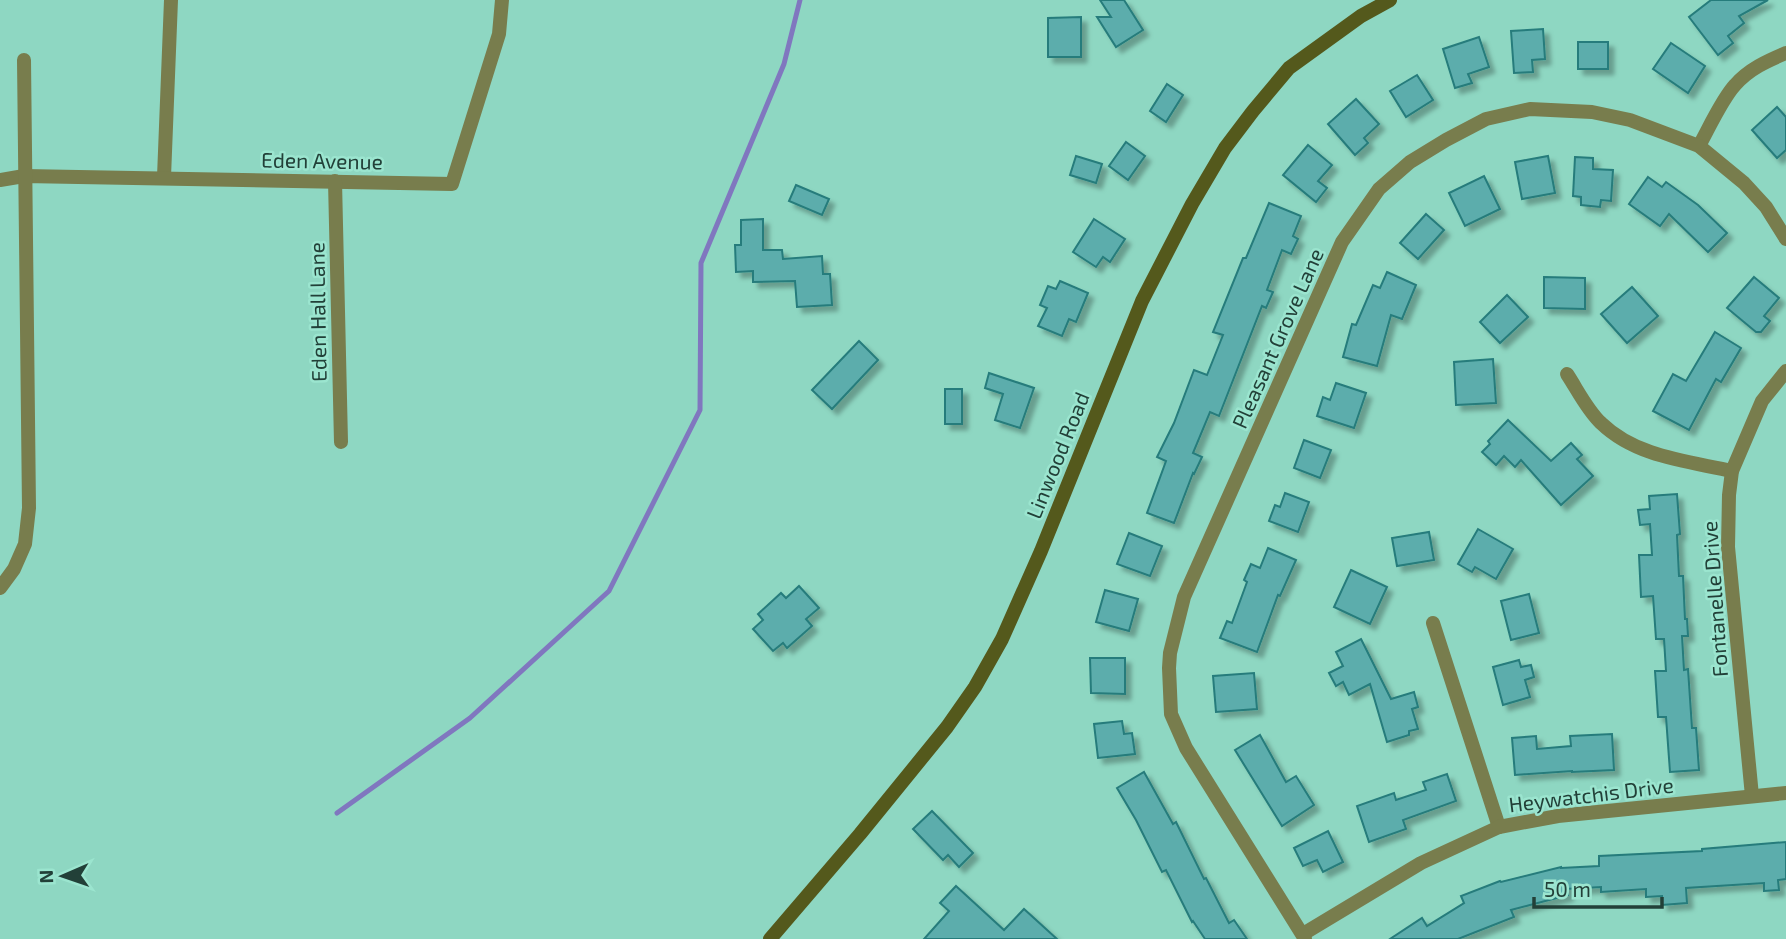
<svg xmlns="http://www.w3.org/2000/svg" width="1786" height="939" font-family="'Exo 2',sans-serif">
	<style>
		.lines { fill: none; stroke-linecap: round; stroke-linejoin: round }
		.stream { stroke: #8077bf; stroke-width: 5 }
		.building { fill: #5cadac; stroke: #267c7b; stroke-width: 2; filter: url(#shadow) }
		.street { stroke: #787d4d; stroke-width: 14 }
		.secondary { stroke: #54591c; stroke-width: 14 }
		.labels { text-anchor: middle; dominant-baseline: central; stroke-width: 5; stroke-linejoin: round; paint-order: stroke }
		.street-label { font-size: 21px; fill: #224038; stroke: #9be5cf }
	</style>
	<defs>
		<filter id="shadow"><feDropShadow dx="5.5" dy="5.5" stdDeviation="2" flood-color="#0004"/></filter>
	</defs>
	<rect width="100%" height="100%" fill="#8ed7c2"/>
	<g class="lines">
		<path class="stream" d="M337 813 470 718 609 591 700 410 701 263 784 64 800 0"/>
	</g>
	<g class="building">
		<path d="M1100 0H1124L1143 30 1116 47 1097 17H1111Z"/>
		<path d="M1711 0H1768L1739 16 1744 23 1728 36 1733 43 1718 55 1689 17Z"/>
		<path d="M1081 17V57H1048V18Z"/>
		<path d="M1543 29 1545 59 1532 60 1533 72 1514 73 1511 31Z"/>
		<path d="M1479 37 1489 67 1468 74 1472 83 1455 88 1443 49Z"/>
		<rect x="1578" y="42" width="30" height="27"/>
		<path d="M1671 43 1705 66 1688 93 1653 69Z"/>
		<path d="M1417 75 1433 100 1406 117 1390 91Z"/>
		<path d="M1167 84 1183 95 1166 122 1150 111Z"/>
		<path d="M1356 99 1379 124 1364 138 1368 143 1355 155 1328 124Z"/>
		<path d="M1777 107 1786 117V150L1777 158 1752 130Z"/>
		<path d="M1126 142 1145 156 1128 180 1109 166Z"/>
		<path d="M1308 145 1332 165 1318 181 1327 188 1316 202 1283 175Z"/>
		<path d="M1076 156 1102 164 1096 183 1070 175Z"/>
		<path d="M1548 156 1555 193 1522 199 1515 162Z"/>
		<path d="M1575 157 1593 158V169L1613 170 1611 201 1601 200 1600 207 1581 205V197L1573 196Z"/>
		<path d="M1484 176 1500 209 1465 226 1449 193Z"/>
		<path d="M1648 177 1662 187 1666 182 1698 205 1727 233 1708 252 1669 214 1660 226 1629 204Z"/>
		<path d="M796 185 829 199 822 215 789 201Z"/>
		<path d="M1269 203 1301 216 1293 236 1298 239 1291 254 1282 250 1267 290 1273 292 1266 308 1262 306 1219 416 1210 412 1193 453 1202 457 1194 474 1193 473 1174 523 1147 513 1166 461 1157 457 1174 423 1194 370 1207 375 1223 335 1213 332 1243 258H1246Z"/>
		<path d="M1426 214 1444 230 1418 259 1400 243Z"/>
		<path d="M763 219V250H782L783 259 822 256 823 274H830L832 305 797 307 795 281 753 282V271L736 272 735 245H741V220Z"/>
		<path d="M1094 219 1125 239 1110 262 1103 257 1096 267 1073 252Z"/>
		<path d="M1387 272 1416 285 1402 319 1391 315 1377 366 1343 357 1352 324 1356 325 1373 285 1380 288Z"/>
		<path d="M1544 277 1585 278V309L1544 308Z"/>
		<path d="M1754 277 1779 298 1764 316 1770 321 1761 332H1756L1727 308Z"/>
		<path d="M1060 281 1088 293 1076 322 1069 319 1062 336 1038 326 1047 308 1040 305 1048 286 1056 289Z"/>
		<path d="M1632 287 1658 316 1627 343 1601 314Z"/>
		<path d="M1507 295 1528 317 1500 343 1480 322Z"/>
		<path d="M1715 332 1741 348 1721 382 1716 379 1689 430 1653 411 1673 374 1686 381Z"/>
		<path d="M859 341 878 360 832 409 812 390Z"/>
		<path d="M1493 359 1496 403 1456 405 1454 362Z"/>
		<path d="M989 373 1034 388 1020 428 995 420 1003 394 985 388Z"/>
		<path d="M1336 383 1366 393 1354 428 1317 416 1323 397 1330 400Z"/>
		<rect x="945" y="389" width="17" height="35"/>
		<path d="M1508 420 1551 461 1571 443 1582 455 1577 459 1593 476 1561 505 1521 460 1515 467 1504 456 1496 465 1482 452 1490 444 1488 441Z"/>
		<path d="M1304 440 1331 450 1320 478 1294 468Z"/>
		<path d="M1285 493 1309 502 1298 532 1269 521 1275 505 1280 507Z"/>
		<path d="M1677 494 1680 534 1677 535 1679 576H1683L1685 619H1687L1688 636H1682L1684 670 1688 669 1692 728H1696L1699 770 1670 772 1666 717H1658L1655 671H1666L1664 639H1656L1653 596 1641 597 1639 555H1652L1650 524 1640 525 1638 510 1650 509 1649 496Z"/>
		<path d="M1478 529 1513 549 1496 579 1475 567 1472 572 1458 564Z"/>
		<path d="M1429 532 1434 560 1397 566 1392 538Z"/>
		<path d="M1129 533 1162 546 1150 576 1117 564Z"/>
		<path d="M1268 548 1296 560 1280 596 1278 595 1257 652 1220 638 1227 621 1232 623 1247 582 1244 580 1251 564 1260 568Z"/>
		<path d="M1351 570 1387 587 1370 624 1334 607Z"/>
		<path d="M799 586 819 608 806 619 812 626 787 648 783 643 773 651 753 629 763 620 758 614 781 593 786 598Z"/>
		<path d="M1105 590 1138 599 1129 631 1096 622Z"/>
		<path d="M1529 594 1539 633 1511 640 1501 601Z"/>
		<path d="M1361 639 1391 699 1414 692 1418 707 1412 709 1418 729 1409 731V735L1387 742 1370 684 1349 695 1343 682 1336 686 1329 673 1343 666 1336 652Z"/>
		<path d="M1090 658H1125V694L1091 693Z"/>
		<path d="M1519 660 1521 667 1531 665 1534 677 1525 680 1530 697 1503 705 1493 667Z"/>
		<path d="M1254 673 1257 709 1216 712 1213 676Z"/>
		<path d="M1122 721 1124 734 1132 733 1135 754 1098 758 1094 724Z"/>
		<path d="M1612 734 1614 770 1572 772V771L1515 775 1512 738 1536 736 1537 749 1571 746 1570 736Z"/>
		<path d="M1260 735 1286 782 1296 776 1314 805 1282 826 1235 750Z"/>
		<path d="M1144 772 1173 824 1176 822 1204 879 1206 878 1229 923 1234 920 1247 939H1205L1193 921 1192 922 1166 870 1162 872 1136 820 1117 788Z"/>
		<path d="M1447 774 1456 801 1403 820 1406 829 1369 842 1357 806 1394 793 1396 800 1426 790 1423 782Z"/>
		<path d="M932 811 973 853 959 867 948 855 943 860 913 829Z"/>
		<path d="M1328 831 1343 862 1323 872 1317 860 1303 866 1294 848Z"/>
		<path d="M1786 842V879L1778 880 1779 890 1764 891V883L1686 888 1687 903 1662 905V896L1646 897V889L1601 892V887L1566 889 1568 895 1511 910 1514 917 1458 939H1390L1422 918 1427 926 1464 903 1461 896 1500 881 1501 882 1561 867V868L1599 866V856L1702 851V849Z"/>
		<path d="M956 886 1004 930 1024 909 1057 939H924L949 911 940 903Z"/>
	</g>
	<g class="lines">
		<g class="street">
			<path d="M1699 146C1709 128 1722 99 1735 85 1749 69 1767 61 1786 53"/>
			<path d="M164 177 171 0"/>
			<path d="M0 180 24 176 452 184 499 34 502 0"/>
			<path d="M335 181 341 442"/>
			<path d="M1567 374C1577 389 1587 410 1601 423 1636 457 1687 461 1732 471"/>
			<path d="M0 588 14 569 25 544 29 508 24 60"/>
			<path d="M1433 623 1499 827"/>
			<path d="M1752 796 1728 547 1729 495 1732 471 1762 401 1786 371"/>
			<path d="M1303 934 1421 863 1499 827 1558 816 1786 793"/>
			<path d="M1305 939 1186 748 1171 714 1169 668 1170 653 1184 597 1342 242 1379 189 1410 162 1446 140 1486 119 1530 109 1592 112 1630 120 1699 146 1744 183 1766 207 1786 239"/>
		</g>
		<path class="secondary" d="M770 939 860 834 947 727 975 687 1002 639 1041 551 1142 301 1192 204 1225 148 1253 111 1289 68 1361 16 1390 0"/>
	</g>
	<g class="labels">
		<g class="street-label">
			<text transform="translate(322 160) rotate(1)">Eden Avenue</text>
			<text transform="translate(317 312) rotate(-91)">Eden Hall Lane</text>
			<text transform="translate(1277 338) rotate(-66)">Pleasant Grove Lane</text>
			<text transform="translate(1057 455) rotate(-68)">Linwood Road</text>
			<text transform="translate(1714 599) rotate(-94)">Fontanelle Drive</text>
			<text transform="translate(1591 794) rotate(-7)">Heywatchis Drive</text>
		</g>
	</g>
	<g transform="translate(63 876) rotate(268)" stroke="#9be5cf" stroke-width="5" paint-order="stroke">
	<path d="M0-5L12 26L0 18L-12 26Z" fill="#224038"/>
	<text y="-10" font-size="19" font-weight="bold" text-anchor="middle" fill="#224038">N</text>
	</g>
	<path d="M1534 897v10h128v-10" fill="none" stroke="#224038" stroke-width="3.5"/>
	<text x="1544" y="897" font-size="21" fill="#224038" stroke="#9be5cf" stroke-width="5" paint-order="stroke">50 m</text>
</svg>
